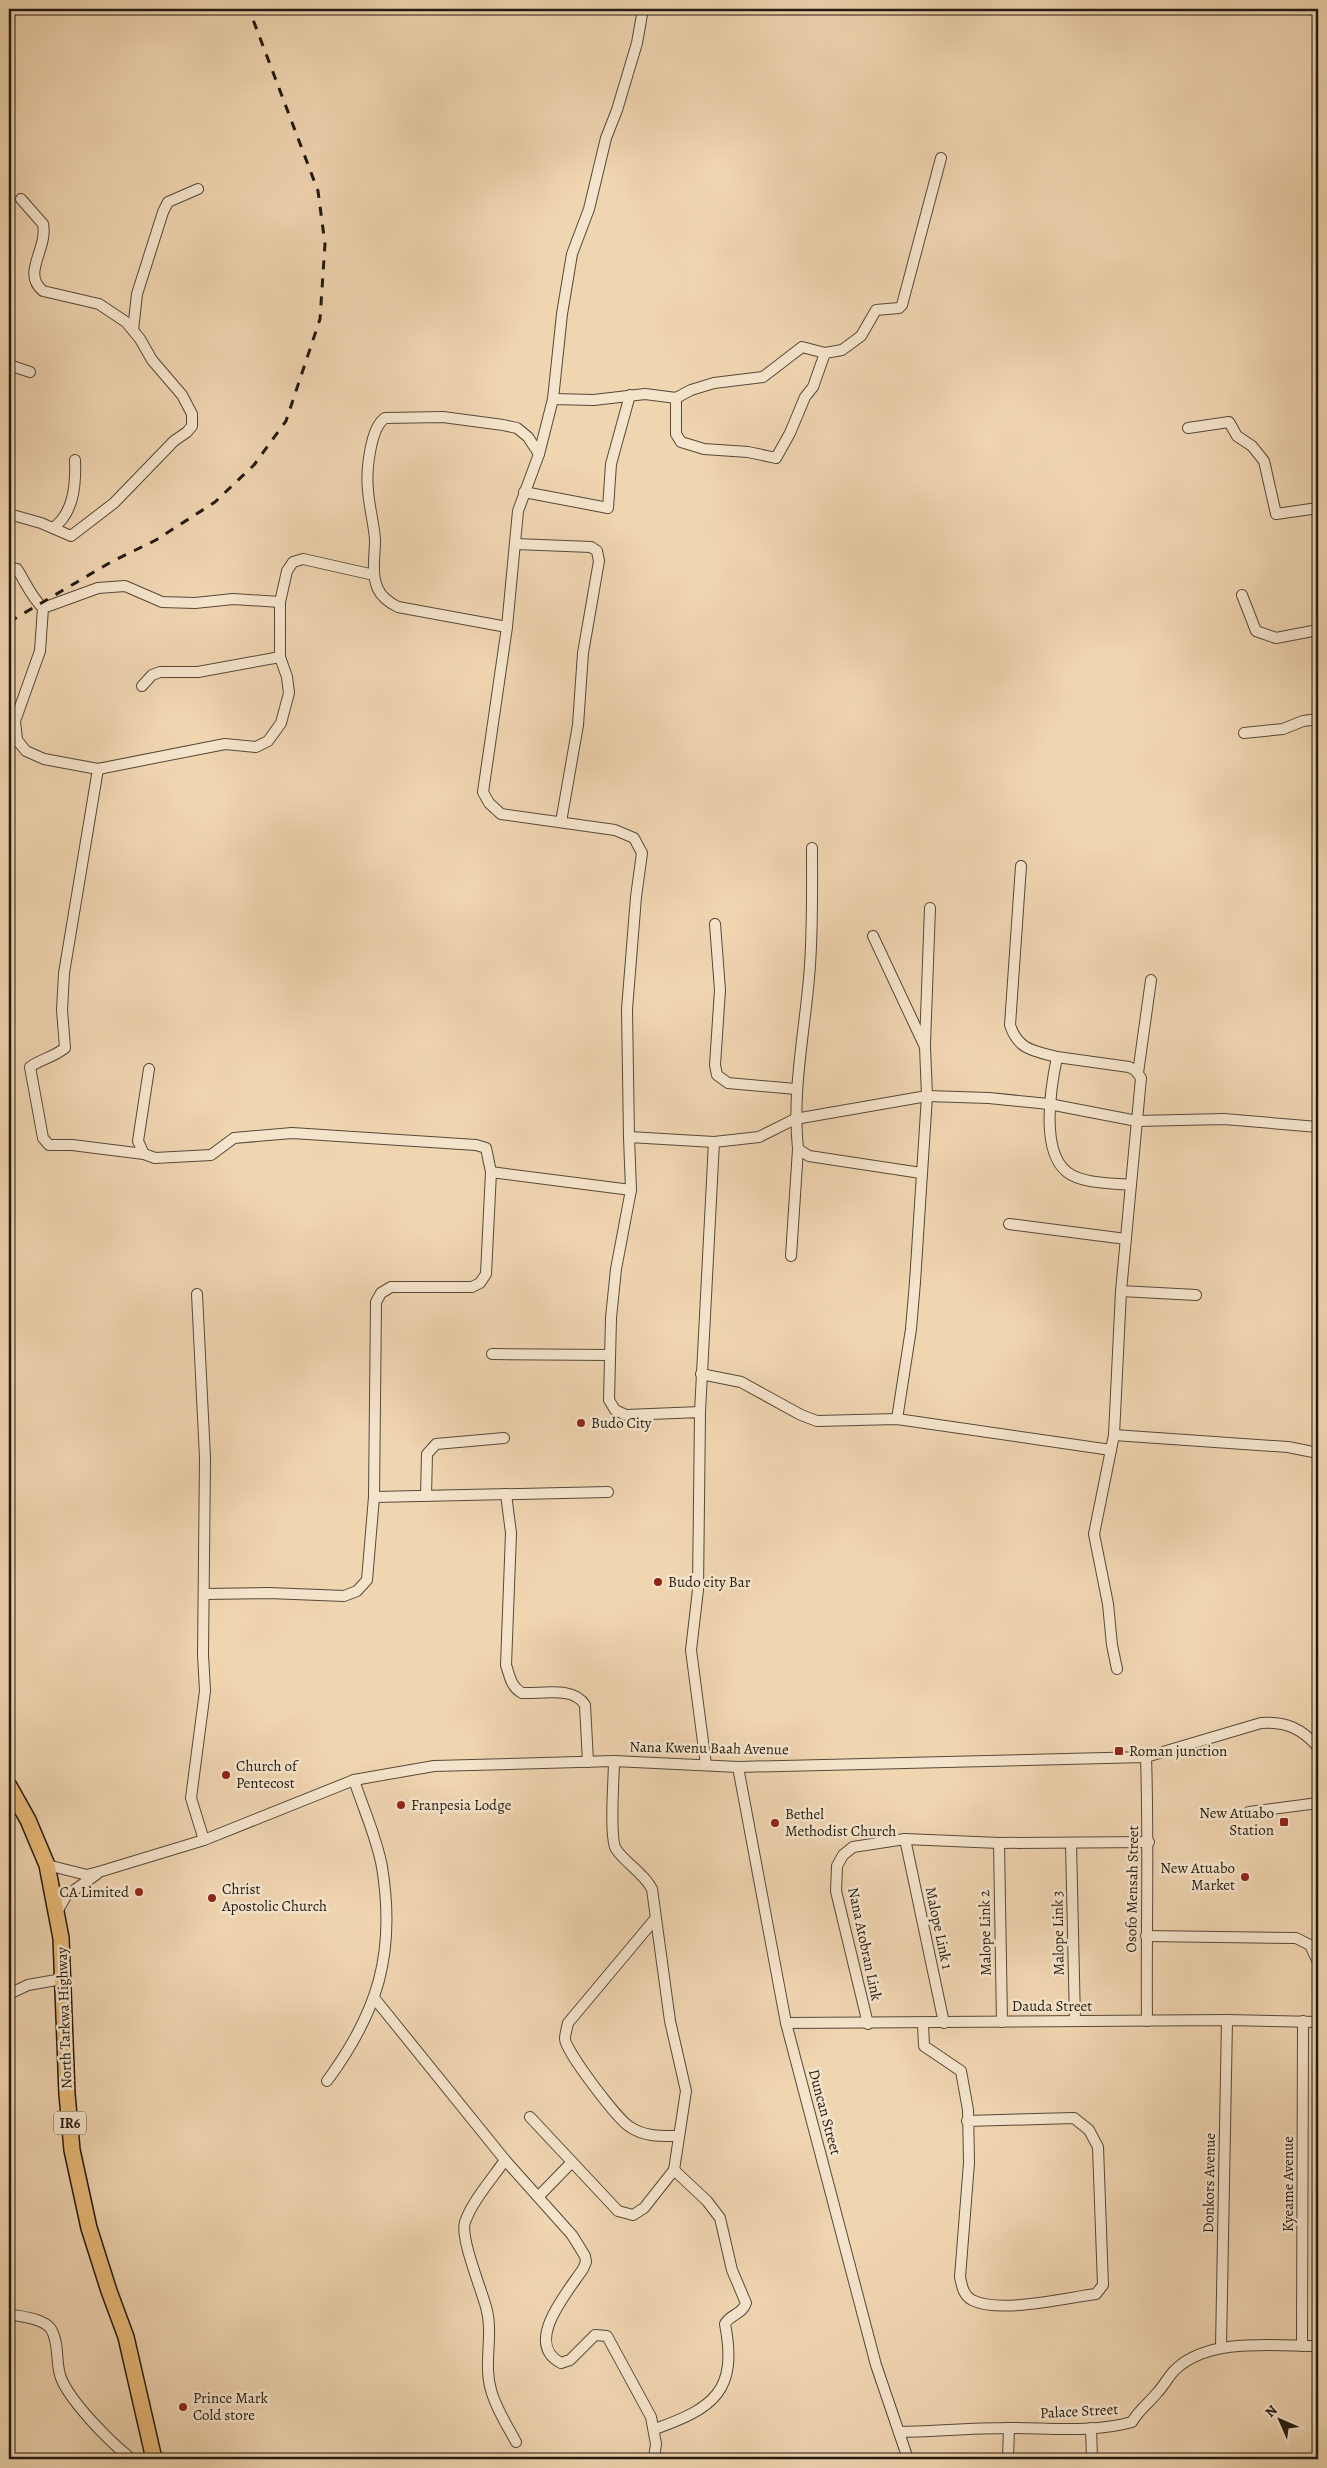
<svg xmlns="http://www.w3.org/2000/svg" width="1327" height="2468" font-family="Alegreya,serif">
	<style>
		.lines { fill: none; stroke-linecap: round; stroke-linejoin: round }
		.street-casing { stroke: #564939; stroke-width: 12 }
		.primary-casing { stroke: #221a11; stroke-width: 18 }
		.street { stroke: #f5e4cc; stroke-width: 10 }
		.primary { stroke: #e8ba78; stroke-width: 15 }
		.rail { stroke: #221a11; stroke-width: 3; stroke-dasharray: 9 9; stroke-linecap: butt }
		.poi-dot { fill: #8f2418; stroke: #f5e4cc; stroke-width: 2 }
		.labels { text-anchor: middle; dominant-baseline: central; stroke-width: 5; stroke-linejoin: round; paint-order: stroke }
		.shield { fill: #f5e4cc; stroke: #615749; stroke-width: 1 }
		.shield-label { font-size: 14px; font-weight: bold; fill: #221a11 }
		.poi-label { font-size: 15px; fill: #221a11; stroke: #f5e4cc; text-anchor: start }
		.street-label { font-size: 15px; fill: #221a11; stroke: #f5e4cc }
	</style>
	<rect width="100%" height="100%" fill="#f0d5b1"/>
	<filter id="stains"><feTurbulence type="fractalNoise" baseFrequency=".004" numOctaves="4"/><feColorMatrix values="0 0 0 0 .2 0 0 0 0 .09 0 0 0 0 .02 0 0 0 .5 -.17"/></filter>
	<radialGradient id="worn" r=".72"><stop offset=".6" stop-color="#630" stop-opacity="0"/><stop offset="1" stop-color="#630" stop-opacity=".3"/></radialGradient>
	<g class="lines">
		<defs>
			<g id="street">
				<path d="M133 330 137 294 163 212 168 202 198 189"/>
				<path d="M9 365 30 372"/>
				<path d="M676 398V434L681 442 704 449 748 452 776 458 790 433 805 397 813 387 825 353"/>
				<path d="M553 399 562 314 572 254 589 209 606 138 617 110 637 43 643 9"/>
				<path d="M1188 428 1229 422 1237 436 1252 446 1264 461 1276 514 1318 508"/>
				<path d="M524 492 608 508 611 464 630 395"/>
				<path d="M9 514 41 523 71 536 114 503 174 441 187 432 192 426V414L182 395 152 360 140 339 126 322 99 304 43 291C21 273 48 250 43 224L21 199"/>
				<path d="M53 528C74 513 76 484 75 460"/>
				<path d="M515 544 591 547 597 551 599 561 583 653 578 725 561 822"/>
				<path d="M9 568 17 569C26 583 31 597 43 608L98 588 125 586 162 602 195 603 233 599 280 602"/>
				<path d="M1242 595 1256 631 1276 638 1318 630"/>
				<path d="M43 608 40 651 15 721 17 740 26 751 44 759 98 769 225 744 256 747 268 741 281 723 289 693 287 677 280 657V602L287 571 293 562 303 559 374 575"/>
				<path d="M507 627 398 607C390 603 382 598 378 589 371 574 375 556 375 540 374 523 369 507 368 490 366 472 370 428 385 418L443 417 503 425 517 428 528 437 539 454"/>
				<path d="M142 686 152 675 160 672H198L280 657"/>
				<path d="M1244 733 1283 729 1303 721 1318 719"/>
				<path d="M98 769 64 973 62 1010 65 1048C54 1057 41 1059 30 1067L43 1138 49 1145H72L144 1154"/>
				<path d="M812 848C812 891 813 935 809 978 804 1036 792 1091 798 1149L809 1156 921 1173"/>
				<path d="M1021 866 1010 1025C1018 1050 1034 1051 1057 1057 1051 1086 1040 1151 1067 1172 1082 1184 1113 1183 1131 1185"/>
				<path d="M715 924 720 990 715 1065 717 1075 728 1083 796 1089"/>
				<path d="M873 936 925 1047 927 1096 915 1282 911 1329 897 1419"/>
				<path d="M925 1044 930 908"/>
				<path d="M1057 1057 1129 1067 1135 1070 1141 1078 1121 1291 1196 1295"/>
				<path d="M149 1069 138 1141 144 1154 155 1158 211 1155 234 1138 292 1133 476 1145 486 1148 491 1172 486 1274 480 1283 472 1287H391L381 1293 376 1302 374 1497 367 1580 357 1591 344 1596 269 1593 204 1594"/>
				<path d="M1138 1073 1151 980"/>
				<path d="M629 1137 627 1009 636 897 642 853 634 838 615 830 501 814 489 803 483 792 507 627 518 511 539 454 553 399 594 400 645 394 676 398 691 390 714 383 763 377 802 347 825 353 842 350 861 336 876 310 899 308 902 305 941 158"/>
				<path d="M714 1142 759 1137 795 1119 927 1096 989 1098 1049 1104 1137 1121 1224 1119 1318 1127"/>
				<path d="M491 1172 631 1190 629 1137 714 1142 700 1412"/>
				<path d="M631 1190 616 1269 611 1318 609 1400 615 1410 626 1415 700 1412 698 1590 691 1650 706 1765"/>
				<path d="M1009 1224 1126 1239"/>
				<path d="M791 1256 798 1149"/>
				<path d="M197 1294 205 1458 203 1655 205 1691 191 1798 204 1840"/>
				<path d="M492 1354 610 1355"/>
				<path d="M701 1374 741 1382 801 1415 817 1421 897 1419 1111 1450"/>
				<path d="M1114 1435 1288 1447 1318 1453"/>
				<path d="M506 1494 511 1533 506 1665C510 1677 511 1687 522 1693 542 1694 574 1686 585 1705L588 1762"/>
				<path d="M426 1496 427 1454 436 1444 504 1438"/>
				<path d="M374 1497 608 1492"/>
				<path d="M1117 1669 1112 1645 1108 1604 1094 1534 1114 1435 1121 1291"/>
				<path d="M1146 1757C1149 1845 1146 1933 1147 2021"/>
				<path d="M738 1767 786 2023 876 2365 908 2459"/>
				<path d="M1249 1812 1318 1803"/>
				<path d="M905 1839 944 2023"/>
				<path d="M999 1843 1002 2022"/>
				<path d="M1071 1843 1075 2021"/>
				<path d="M47 1865 87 1875 102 1871 204 1840 354 1780 434 1766 614 1761 738 1767 1146 1757 1261 1723C1286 1721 1302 1729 1318 1747"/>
				<path d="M57 1912 66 1896 97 1874"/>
				<path d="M655 1919 568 2023C567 2028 565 2034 565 2039 566 2052 618 2120 630 2127 645 2137 662 2136 678 2136"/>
				<path d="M1146 1936 1296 1938 1310 1945 1318 1962"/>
				<path d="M9 1994 28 1985 62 1979"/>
				<path d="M375 1999 505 2160 572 2235 585 2256 586 2262 583 2269C567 2293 523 2343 561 2363L570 2360 595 2335 607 2336 651 2417 656 2444 654 2459"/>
				<path d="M786 2023 1227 2020 1318 2022"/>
				<path d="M868 2024 836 1891 837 1866 843 1855 853 1847 905 1839 999 1843 1149 1842"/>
				<path d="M923 2024 924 2046 961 2071 968 2110 969 2163 960 2277C962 2286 963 2295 972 2300 999 2314 1065 2298 1096 2294L1103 2285 1098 2147 1089 2130 1074 2118 967 2121"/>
				<path d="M327 2081C378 2012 396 1953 382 1867 377 1838 363 1808 354 1780"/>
				<path d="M530 2117 618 2211 633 2215 644 2208 674 2170 686 2091 670 2021 652 1889C643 1872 626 1864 616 1849 609 1837 614 1778 614 1761"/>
				<path d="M505 2160C492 2179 473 2200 465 2222 460 2238 481 2288 486 2307 494 2334 483 2363 491 2390 496 2409 507 2425 516 2442"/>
				<path d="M539 2196 572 2162"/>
				<path d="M9 2314C22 2317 43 2318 51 2329 60 2344 55 2363 61 2378 70 2401 108 2440 128 2456"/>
				<path d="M1302 2346 1303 2021"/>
				<path d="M1221 2347 1227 2020"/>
				<path d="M1318 2424V2425"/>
				<path d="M1091 2428 1092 2459"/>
				<path d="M655 2429C714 2408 738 2391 725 2324 729 2315 743 2314 746 2303L732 2270 720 2218 707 2201 674 2170"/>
				<path d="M899 2432C936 2431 973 2428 1010 2428 1050 2428 1093 2433 1132 2422 1139 2410 1148 2404 1157 2393 1164 2386 1169 2375 1176 2369 1210 2337 1275 2346 1318 2346"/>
				<path d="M1008 2459 1009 2428"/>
			</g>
			<path id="primary" d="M9 1786 28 1820 47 1865 61 1938 67 2094 72 2150 89 2228 109 2291 126 2337 154 2459"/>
		</defs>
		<use href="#street" class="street-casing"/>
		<use href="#primary" class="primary-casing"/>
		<use href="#street" class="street"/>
		<use href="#primary" class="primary"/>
		<path class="rail" d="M9 622 111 562 156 540 215 502 254 465 286 421 320 319 325 244 318 191 249 9"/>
	</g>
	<g class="poi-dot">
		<circle cx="581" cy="1423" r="5"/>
		<circle cx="658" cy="1582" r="5"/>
		<rect x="1114" y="1746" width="10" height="10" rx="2.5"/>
		<circle cx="226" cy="1775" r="5"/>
		<circle cx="401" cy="1805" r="5"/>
		<rect x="1279" y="1817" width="10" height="10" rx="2.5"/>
		<circle cx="775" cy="1823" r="5"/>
		<circle cx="1245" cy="1877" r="5"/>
		<circle cx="139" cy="1892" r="5"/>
		<circle cx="212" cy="1898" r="5"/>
		<circle cx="183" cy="2407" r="5"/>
	</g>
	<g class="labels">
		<rect class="shield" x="54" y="2111.5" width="32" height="23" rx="4"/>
		<g class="shield-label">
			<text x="70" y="2123">IR6</text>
		</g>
		<g class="poi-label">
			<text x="591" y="1423">Budo City</text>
			<text x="668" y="1582">Budo city Bar</text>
			<text x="1129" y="1751">Roman junction</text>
			<text x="236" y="1766">Church of<tspan x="236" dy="17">Pentecost</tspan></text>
			<text x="411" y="1805">Franpesia Lodge</text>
			<text x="1274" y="1813" text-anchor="end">New Atuabo<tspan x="1274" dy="17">Station</tspan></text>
			<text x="785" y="1814">Bethel<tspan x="785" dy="17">Methodist Church</tspan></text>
			<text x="1235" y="1868" text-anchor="end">New Atuabo<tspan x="1235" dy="17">Market</tspan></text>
			<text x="222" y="1889">Christ<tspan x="222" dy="17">Apostolic Church</tspan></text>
			<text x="129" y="1892" text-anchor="end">CA Limited</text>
			<text x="193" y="2398">Prince Mark<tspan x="193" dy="17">Cold store</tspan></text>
		</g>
		<g class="street-label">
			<text transform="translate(709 1748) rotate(1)">Nana Kwenu Baah Avenue</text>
			<text transform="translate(1132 1889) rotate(-89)">Osofo Mensah Street</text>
			<text transform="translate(939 1928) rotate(78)">Malope Link 1</text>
			<text transform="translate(985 1933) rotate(-91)">Malope Link 2</text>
			<text transform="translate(1058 1933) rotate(-91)">Malope Link 3</text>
			<text transform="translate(865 1944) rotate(78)">Nana Atobran Link</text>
			<text x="1052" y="2006">Dauda Street</text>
			<text transform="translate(64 2018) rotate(-92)">North Tarkwa Highway</text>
			<text transform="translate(825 2112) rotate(75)">Duncan Street</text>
			<text transform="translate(1209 2183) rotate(-89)">Donkors Avenue</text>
			<text transform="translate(1288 2184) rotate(-90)">Kyeame Avenue</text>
			<text transform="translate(1079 2411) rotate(-3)">Palace Street</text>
		</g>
	</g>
	<rect width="1327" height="2468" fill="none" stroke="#f0d5b1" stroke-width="30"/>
	<rect x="10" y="10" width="1307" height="2448" fill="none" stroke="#221a11" stroke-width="2.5"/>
	<rect x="15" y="15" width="1297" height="2438" fill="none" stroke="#221a11"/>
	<g transform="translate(1280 2420) rotate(315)" stroke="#f5e4cc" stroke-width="4" paint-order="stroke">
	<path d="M0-4L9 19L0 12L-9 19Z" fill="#221a11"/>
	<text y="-8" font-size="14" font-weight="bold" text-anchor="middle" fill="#221a11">N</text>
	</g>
	<rect width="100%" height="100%" filter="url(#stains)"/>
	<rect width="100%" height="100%" fill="url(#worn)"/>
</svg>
